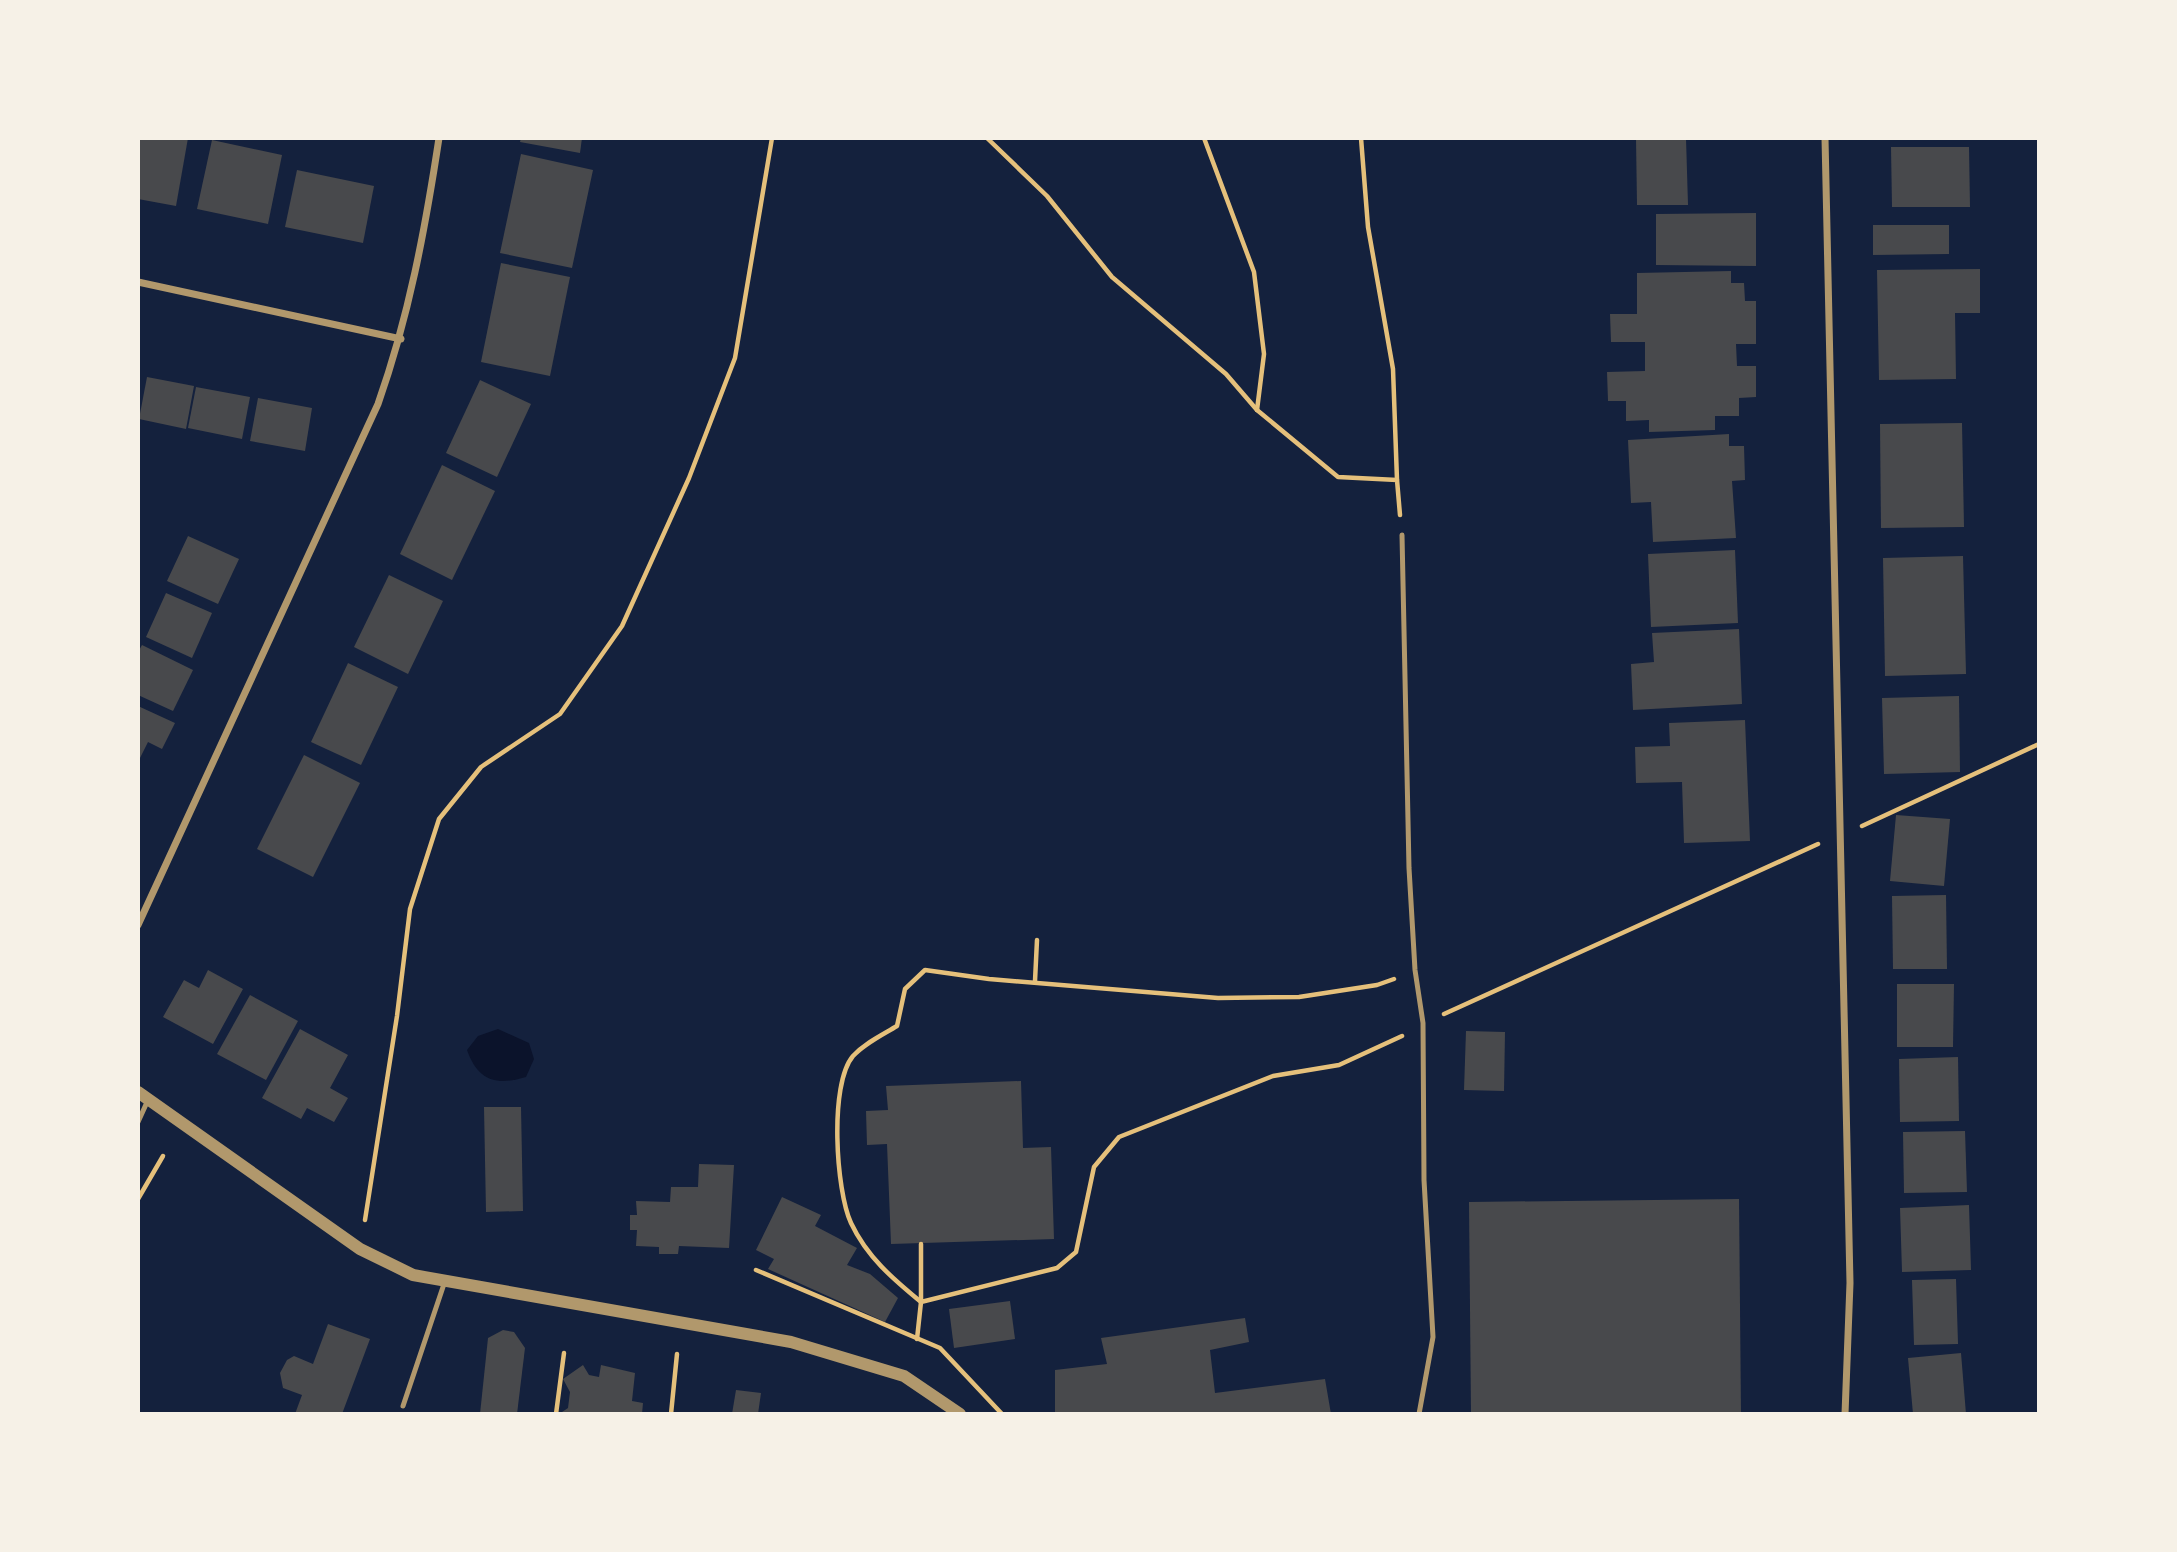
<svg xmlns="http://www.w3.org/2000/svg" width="2177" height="1552" font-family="'Nunito Sans',sans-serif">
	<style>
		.water { fill: #0b132b }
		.building { fill: #48494c }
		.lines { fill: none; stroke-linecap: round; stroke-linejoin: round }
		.path { stroke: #e5c07b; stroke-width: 4.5 }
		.service { stroke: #b1986c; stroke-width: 5 }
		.minor { stroke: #b1986c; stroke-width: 7 }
		.tertiary { stroke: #b1986c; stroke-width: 12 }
	</style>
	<rect width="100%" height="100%" fill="#14213d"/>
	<path class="water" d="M498 1029 529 1043 534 1059 526 1077C496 1086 478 1081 467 1050L478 1036Z"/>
	<g class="building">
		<path d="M138 138H188L176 206 138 199Z"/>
		<path d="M521 138H582L580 153 520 142Z"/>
		<path d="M1636 138H1686L1688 205H1637Z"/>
		<path d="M212 140 282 155 268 224 197 209Z"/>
		<path d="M1891 147H1969L1970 207H1892Z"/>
		<path d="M521 154 593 170 572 268 500 253Z"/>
		<path d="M297 170 374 186 363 243 285 227Z"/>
		<path d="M1756 213V266L1656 265V214Z"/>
		<path d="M1873 225H1949V254L1873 255Z"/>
		<path d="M501 263 570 277 550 376 481 362Z"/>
		<path d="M1980 269V313H1955L1956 379 1879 380 1877 270Z"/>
		<path d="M1731 271V283H1744L1745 301H1756V344H1736L1737 366H1756V397L1739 398V416H1715V430L1649 432V420L1626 421V401H1608L1607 372 1645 371V342H1611L1610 314H1637V273Z"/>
		<path d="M147 377 194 386 186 429 139 419Z"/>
		<path d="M480 380 531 404 497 477 446 453Z"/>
		<path d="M196 387 250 397 242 439 188 428Z"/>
		<path d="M258 398 312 408 305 451 250 441Z"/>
		<path d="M1962 423 1964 527 1881 528 1880 424Z"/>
		<path d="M1729 434V446H1744L1745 480 1732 481 1736 538 1653 542 1651 502 1631 503 1628 440Z"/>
		<path d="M442 465 495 491 452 580 400 554Z"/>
		<path d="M188 536 239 559 218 604 167 581Z"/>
		<path d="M1735 550 1738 623 1651 627 1648 554Z"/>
		<path d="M1963 556 1966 674 1885 676 1883 558Z"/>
		<path d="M389 575 443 601 408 674 354 647Z"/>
		<path d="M166 593 212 613 192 658 146 637Z"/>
		<path d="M1739 629 1742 704 1633 710 1631 664 1654 662 1652 633Z"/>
		<path d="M142 645 193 670 173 711 138 695V652Z"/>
		<path d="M348 663 398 687 361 765 311 742Z"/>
		<path d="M1959 696 1960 772 1884 774 1882 698Z"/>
		<path d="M138 706 175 723 162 749 148 742 138 762Z"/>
		<path d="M1745 720 1750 841 1684 843 1682 782 1636 783 1635 747 1670 746 1669 723Z"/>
		<path d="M304 755 360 783 313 877 257 849Z"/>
		<path d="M1896 815 1950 819 1944 886 1890 881Z"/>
		<path d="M1946 895 1947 969H1893L1892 896Z"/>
		<path d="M208 970 243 989 213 1044 163 1017 184 980 199 988Z"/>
		<path d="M1897 984H1954L1953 1047H1897Z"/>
		<path d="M250 995 298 1021 266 1080 217 1054Z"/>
		<path d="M300 1029 348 1055 330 1088 348 1098 334 1122 307 1108 301 1119 262 1098Z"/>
		<path d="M1466 1031 1505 1032 1504 1091 1464 1090Z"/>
		<path d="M1958 1057 1959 1121 1900 1122 1899 1059Z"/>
		<path d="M1021 1081 1023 1148 1051 1147 1054 1239 891 1244 887 1144 867 1145 866 1111 888 1110 886 1086Z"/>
		<path d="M484 1107H521L523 1211 486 1212Z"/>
		<path d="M1965 1131 1967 1192 1904 1193 1903 1132Z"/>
		<path d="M699 1164 734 1165 729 1248 679 1246 678 1254H659V1247L636 1246 637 1230H630V1215H637L636 1201 670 1202 671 1187H698Z"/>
		<path d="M782 1197 821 1215 815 1226 857 1248 847 1265 870 1274 898 1298 885 1322 768 1269 774 1259 756 1250Z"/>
		<path d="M1739 1199 1741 1414H1471L1469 1202Z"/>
		<path d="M1969 1205 1971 1270 1902 1272 1900 1208Z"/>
		<path d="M1956 1279 1958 1344 1914 1345 1912 1280Z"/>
		<path d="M1010 1301 1015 1339 954 1348 949 1309Z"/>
		<path d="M1245 1318 1249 1342 1210 1350 1215 1393 1325 1379 1331 1414H1055V1370L1107 1364 1101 1338Z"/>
		<path d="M328 1324 370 1339 342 1414H295L302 1395 283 1388 280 1373 287 1360 294 1356 313 1364Z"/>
		<path d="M503 1330 514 1332 525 1348 517 1414H480L488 1338Z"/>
		<path d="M1961 1353 1966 1414H1913L1908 1358Z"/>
		<path d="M583 1365 589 1375 599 1377 601 1365 635 1373 632 1401 643 1403 642 1414H559L568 1408 570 1392 563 1379Z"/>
		<path d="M736 1390 761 1393 758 1414H732Z"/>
	</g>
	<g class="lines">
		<g class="path">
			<path d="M987 138 1047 196 1112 277 1226 374 1257 410 1338 477 1397 480 1400 515"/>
			<path d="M1204 138 1254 272 1264 354 1257 410"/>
			<path d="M1361 138 1368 227 1393 369 1397 480"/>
			<path d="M1862 826 2039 744"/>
			<path d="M1035 981 1037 940"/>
			<path d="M1444 1014 1818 844"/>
			<path d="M138 1199 163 1156"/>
			<path d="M365 1220 397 1016 410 909 439 819 481 767 560 714 622 626 689 478 735 358 772 138"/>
			<path d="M921 1244V1301"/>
			<path d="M756 1270 940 1348 1002 1414"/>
			<path d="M921 1302C893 1279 867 1257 851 1223 836 1191 829 1084 853 1056 865 1043 882 1035 897 1026L905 989 925 970 989 979 1218 998 1299 997 1377 985 1394 979"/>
			<path d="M917 1339 921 1302 1057 1268 1076 1252 1094 1167 1119 1137 1273 1076 1339 1065 1402 1036"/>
			<path d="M556 1414 564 1353"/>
			<path d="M671 1414 677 1354"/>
		</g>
		<g class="service">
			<path d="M1402 535 1409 868 1415 970 1423 1023 1424 1180 1433 1337 1419 1414"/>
			<path d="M138 1122 148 1100"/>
			<path d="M403 1406 445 1281"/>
		</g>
		<g class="minor">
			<path d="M1825 138 1850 1283 1845 1414"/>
			<path d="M138 282 401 339"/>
			<path d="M138 925 378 404C409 316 425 230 439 138"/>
		</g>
		<path class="tertiary" d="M138 1092 360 1249 413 1275 791 1342 904 1376 960 1414"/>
	</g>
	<rect width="2177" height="1552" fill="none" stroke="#f6f1e7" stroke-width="280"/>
</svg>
